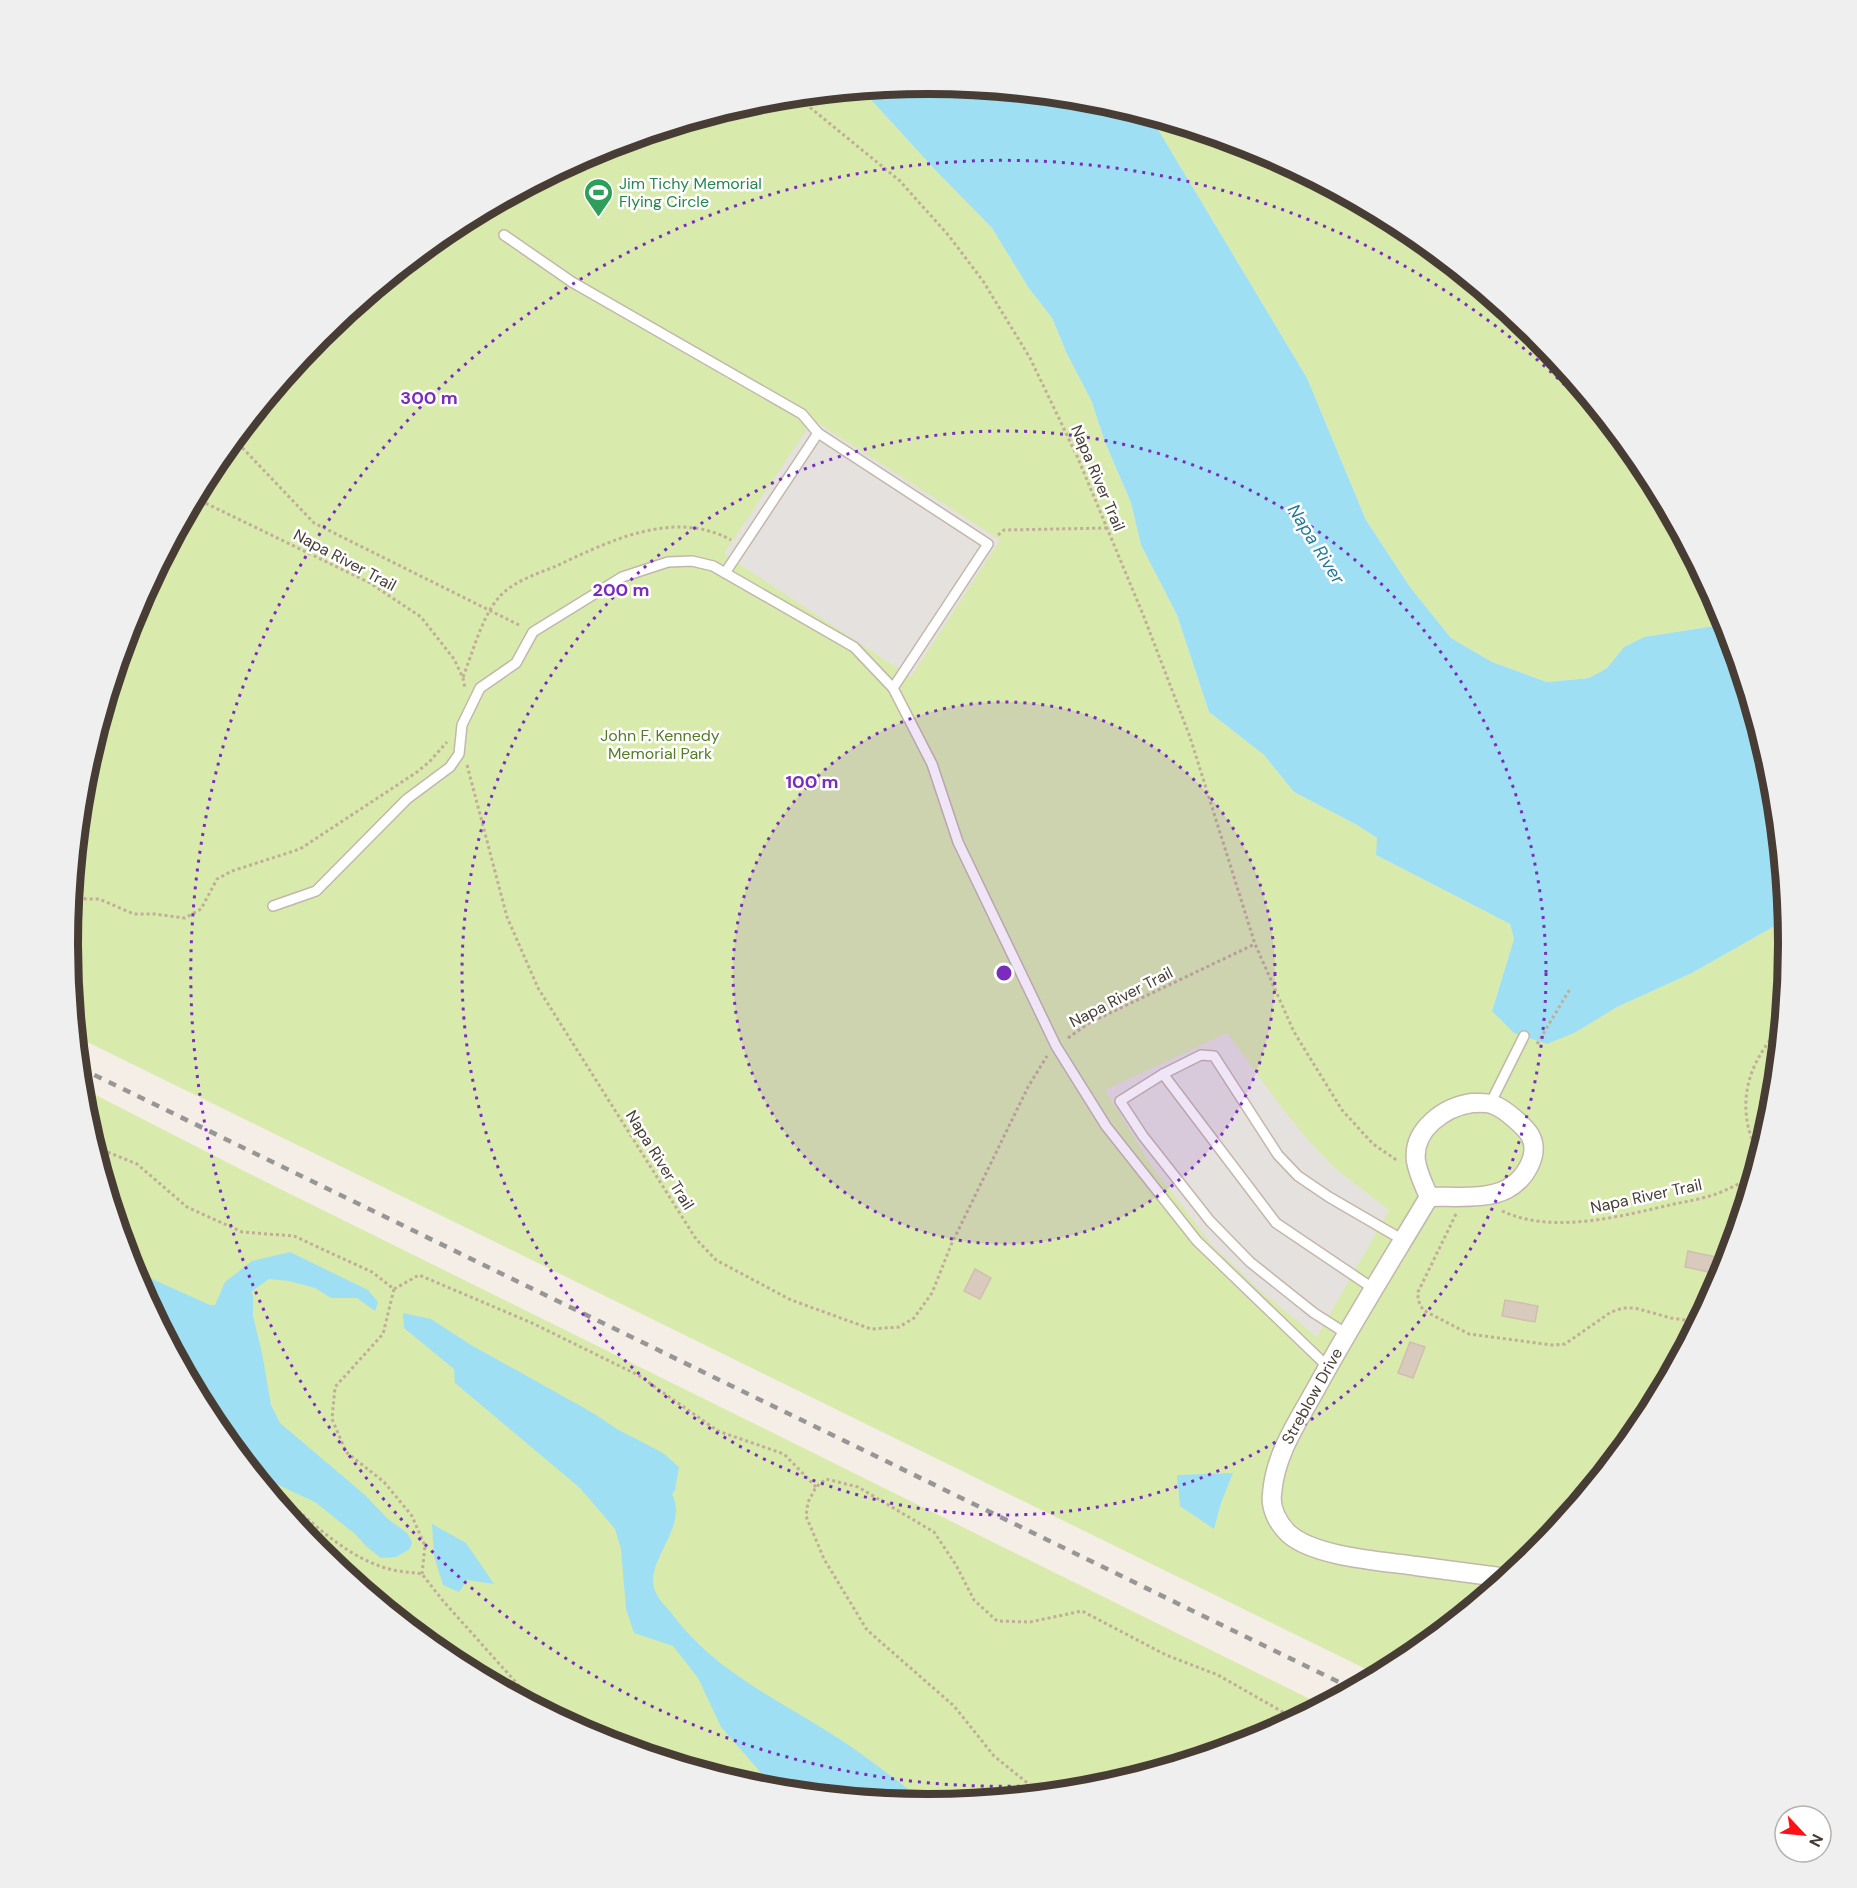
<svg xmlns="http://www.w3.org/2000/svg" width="1857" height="1888" font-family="'DM Sans',sans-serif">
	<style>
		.green { fill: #d9eaad }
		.parking { fill: #e5e1df }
		.water { fill: #9fdff4 }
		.building { fill: #d9cabe; stroke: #d1beae; stroke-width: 1.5 }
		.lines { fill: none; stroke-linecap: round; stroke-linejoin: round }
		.service-casing { stroke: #c3b7ab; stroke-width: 12 }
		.minor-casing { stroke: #c3b7ab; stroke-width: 21 }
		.path { stroke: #c2ad99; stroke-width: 3; stroke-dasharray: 3 3; stroke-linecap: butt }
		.service { stroke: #fff; stroke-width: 9 }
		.minor { stroke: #fff; stroke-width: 18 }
		.rail { stroke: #969696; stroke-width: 4.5; stroke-dasharray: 8 8; stroke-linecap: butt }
		.ring { fill: none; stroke: #7b2cbf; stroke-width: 3; stroke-dasharray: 3 6 }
		.labels { text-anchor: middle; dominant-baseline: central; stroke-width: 5; stroke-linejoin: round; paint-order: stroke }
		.leisure-label { font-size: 16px; fill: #27864d; stroke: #fff; text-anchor: start }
		.street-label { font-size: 16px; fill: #473d35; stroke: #fff }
		.park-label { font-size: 16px; fill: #547c25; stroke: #fff }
		.water-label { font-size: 18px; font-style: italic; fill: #247a97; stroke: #fff }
		.rim { fill: none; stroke: #473d35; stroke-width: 8 }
		.centre { fill: #7b2cbf; stroke: #fff; stroke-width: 3 }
		.ring-label { font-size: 18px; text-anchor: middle; font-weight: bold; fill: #7b2cbf; stroke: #fff; stroke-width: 5; stroke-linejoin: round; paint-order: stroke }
	</style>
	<rect width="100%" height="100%" fill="#f4eee6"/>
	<g class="green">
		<path d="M862 90 938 173 992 228 1028 287 1052 318 1067 354 1091 400 1105 442 1131 503 1141 545 1177 615 1209 712 1264 755 1294 792 1357 825 1378 839 1376 855 1510 924 1514 939 1492 1011 1617 1007 1692 973 1787 919 1789 944 1773 1112 1724 1274 1644 1423 1537 1553 1407 1660 1378 1675 77 1037 68 944 84 776 133 614 213 465 320 335 450 228 599 148 761 99Z"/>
		<path d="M1150 116 1258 149 1407 228 1538 335 1645 466 1724 615 1727 624 1644 637 1624 647 1607 668 1589 678 1547 682 1492 662 1451 638 1410 587 1366 520 1307 378Z"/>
		<path d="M82 1088 242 1170 1322 1705 1258 1740 1096 1789 928 1805 760 1788 599 1739 450 1660 319 1553 212 1422 133 1273 84 1112Z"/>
	</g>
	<g class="parking">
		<path d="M813 420 1000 540 911 677 724 554Z"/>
		<path d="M1227 1033 1283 1109 1309 1141 1337 1170 1389 1210 1317 1337 1264 1294 1212 1245 1153 1168 1105 1090Z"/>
	</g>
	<g class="water">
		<path d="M929 83 1097 100 1150 116 1307 378 1366 520 1410 587 1451 638 1492 662 1547 682 1589 678 1607 668 1624 647 1644 637 1727 624 1773 776 1787 919 1692 973 1617 1007 1576 1032 1547 1044 1514 1033 1492 1011 1514 939 1510 924 1376 855 1377 838 1357 825 1294 792 1264 755 1209 712 1177 615 1141 545 1131 503 1105 442 1091 400 1067 354 1052 318 1028 287 992 228 938 173 862 90Z"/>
		<path d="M290 1252 368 1290 378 1302 375 1311 357 1298H331L315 1288 289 1281 269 1279 251 1292 253 1295V1316L262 1353 271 1405 280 1423 365 1495 388 1519 407 1533 412 1542 410 1549 396 1557 381 1558 366 1546 355 1534 315 1502 263 1478 250 1467 212 1422 133 1273 130 1262 141 1274 210 1305H215L225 1282 252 1261Z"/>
		<path d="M403 1313 431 1319 471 1345 593 1413 617 1429 663 1453 679 1467 675 1490 672 1494C690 1528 641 1563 656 1593 660 1601 667 1608 673 1615 717 1674 781 1700 841 1740 871 1760 900 1783 929 1805L776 1790 721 1727 698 1678 673 1646 634 1633 626 1609 621 1549 615 1529 580 1488 455 1383 454 1369 404 1328Z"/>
		<path d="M1233 1473 1221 1503 1214 1529 1180 1506 1177 1475Z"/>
		<path d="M432 1524 466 1543 494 1584 467 1580 459 1592 443 1585 434 1556Z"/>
	</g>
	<g class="building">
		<path d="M1688 1251 1721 1258 1718 1274 1685 1267Z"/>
		<path d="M975 1269 991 1278 980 1299 964 1291Z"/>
		<path d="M1505 1300 1538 1306 1535 1322 1502 1316Z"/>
		<path d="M1410 1342 1425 1347 1413 1378 1398 1373Z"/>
	</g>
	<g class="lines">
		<defs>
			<g id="service">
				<path d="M504 235 572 282 802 414 818 433"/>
				<path d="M725 573 818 433 988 544 893 688"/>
				<path d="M273 906 316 891 407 799 450 767 459 754 462 725 480 688 516 663 533 632 622 577 668 562 692 561 713 566 854 647 893 688 932 764 958 842 1056 1046 1106 1126 1197 1241 1328 1367"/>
				<path d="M1163 1074 1276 1223 1374 1289"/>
				<path d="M1490 1104 1524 1036"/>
				<path d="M1347 1334 1314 1313 1250 1262 1210 1221 1143 1136 1120 1101 1163 1074 1201 1055 1214 1056 1278 1155 1298 1176 1329 1197 1403 1240"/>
			</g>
			<g id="minor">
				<path d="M1472 1103C1479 1103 1488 1102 1494 1105 1505 1109 1524 1126 1530 1135 1541 1155 1524 1180 1507 1189 1487 1200 1452 1196 1429 1197 1424 1185 1418 1174 1416 1161 1412 1130 1444 1107 1472 1103Z"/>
				<path d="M1429 1197C1392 1259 1353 1321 1318 1385 1299 1420 1275 1453 1272 1494 1270 1508 1278 1524 1289 1534 1315 1557 1382 1561 1416 1566 1446 1570 1477 1574 1507 1578"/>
			</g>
		</defs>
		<use href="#service" class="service-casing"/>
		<use href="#minor" class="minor-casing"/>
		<g class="path">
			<path d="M796 96 900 181 949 236 983 281 1030 358 1077 456 1144 617 1190 737 1255 944 1294 1032 1342 1110 1373 1144 1398 1161"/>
			<path d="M234 439 314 523 521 626"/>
			<path d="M195 498 370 583 421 617 454 659 463 678 465 688"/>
			<path d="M998 535 1004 530 1107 528"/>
			<path d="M463 677C473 652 482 615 501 595 515 581 536 574 554 567 608 542 673 508 731 540"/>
			<path d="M467 765 507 917 538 988 696 1239 716 1260 791 1300 871 1329 899 1327 914 1318 932 1293 951 1245 1028 1087 1047 1056"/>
			<path d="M72 896 86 899H99L134 914H154L185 918 201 909 217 879 232 871 300 849 417 772 429 762 447 742"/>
			<path d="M1068 1038 1089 1023 1255 944"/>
			<path d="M1537 1044 1570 989"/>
			<path d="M96 1150 105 1151 137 1164 187 1207 242 1232 294 1236 372 1272 394 1289 383 1334 335 1387 332 1419 346 1452 384 1482 412 1516 425 1546 422 1574"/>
			<path d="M1760 1155C1742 1127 1741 1089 1758 1059 1764 1047 1774 1035 1782 1024"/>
			<path d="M1502 1211C1554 1235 1621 1216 1674 1204 1690 1201 1705 1198 1719 1193 1731 1188 1742 1182 1753 1177"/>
			<path d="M1456 1214 1418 1292V1300L1423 1310 1469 1334 1552 1345 1565 1344 1611 1312 1623 1308H1635L1671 1318 1698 1322"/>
			<path d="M394 1289 419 1275 532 1323 638 1375 718 1431 784 1454 816 1487"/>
			<path d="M1690 1321 1712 1276"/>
			<path d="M269 1491 278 1493C311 1521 345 1557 389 1569 400 1572 411 1572 422 1574L444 1602 537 1706"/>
			<path d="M1041 1794 994 1756 954 1706 867 1630 824 1559 806 1516 808 1502 816 1487 826 1479 858 1487 934 1532 956 1565 974 1600 997 1621 1030 1622 1082 1611 1166 1655 1218 1675 1295 1719"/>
		</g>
		<use href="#service" class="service"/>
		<use href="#minor" class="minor"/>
		<path class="rail" d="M80 1068 1353 1689"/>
	</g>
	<circle cx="1004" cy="973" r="271" fill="#7b2cbf" fill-opacity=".12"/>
	<g class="ring">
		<circle cx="1004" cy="973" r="271"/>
		<circle cx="1004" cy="973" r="542"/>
		<path d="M1145 1774A813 813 0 1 1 1653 484"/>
	</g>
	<defs>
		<symbol id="stadium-pin" viewBox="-11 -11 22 30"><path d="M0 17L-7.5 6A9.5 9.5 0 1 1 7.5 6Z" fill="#2e9e5b" stroke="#fff"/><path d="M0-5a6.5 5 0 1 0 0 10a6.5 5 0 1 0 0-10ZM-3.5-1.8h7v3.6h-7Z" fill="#fff"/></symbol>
	</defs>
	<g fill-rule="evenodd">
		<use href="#stadium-pin" x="582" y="176" width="33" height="45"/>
	</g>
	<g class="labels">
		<g class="leisure-label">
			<text x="619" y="183">Jim Tichy Memorial<tspan x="619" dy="18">Flying Circle</tspan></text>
		</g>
		<g class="street-label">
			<text transform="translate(1098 478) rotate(67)">Napa River Trail</text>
			<text transform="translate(345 560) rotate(28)">Napa River Trail</text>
			<text transform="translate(1121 997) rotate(-27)">Napa River Trail</text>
			<text transform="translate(660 1160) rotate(58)">Napa River Trail</text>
			<text transform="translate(1646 1196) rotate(-12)">Napa River Trail</text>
			<text transform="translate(1312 1396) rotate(-61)">Streblow Drive</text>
		</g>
		<g class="park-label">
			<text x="660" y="735">John F. Kennedy<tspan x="660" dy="18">Memorial Park</tspan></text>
		</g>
		<g class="water-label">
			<text transform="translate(1316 544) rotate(58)">Napa River</text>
		</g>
	</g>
	<path d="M0 0H1857V1888H0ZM78 944a850 850 0 1 1 1700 0a850 850 0 1 1-1700 0Z" fill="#f0efef" fill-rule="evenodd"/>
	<path class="rim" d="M78 944a850 850 0 1 1 1700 0a850 850 0 1 1-1700 0Z"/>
	<circle cx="1004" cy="973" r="9" class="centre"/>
	<g class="ring-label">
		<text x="429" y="404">300 m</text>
		<text x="621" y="596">200 m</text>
		<text x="812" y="788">100 m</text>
	</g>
	<g transform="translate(1803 1834) rotate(116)"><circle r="28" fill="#ffffff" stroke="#b5b1ae" stroke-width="1.5"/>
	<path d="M0-4.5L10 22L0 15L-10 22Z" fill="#ff1216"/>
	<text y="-9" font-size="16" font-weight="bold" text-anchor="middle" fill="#473d35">N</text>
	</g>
</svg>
